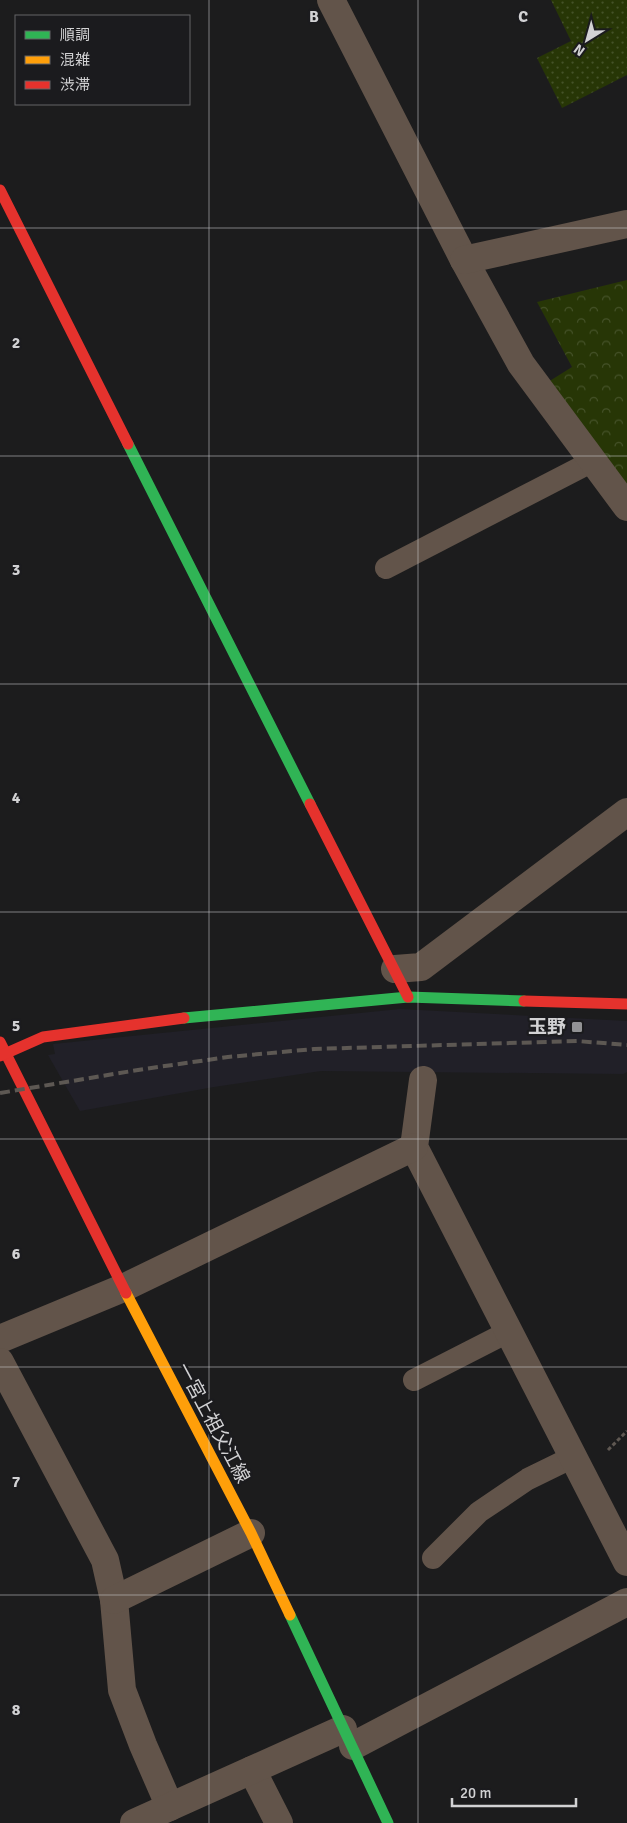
<svg xmlns="http://www.w3.org/2000/svg" width="627" height="1823" font-family="Signika,'Noto Sans JP',sans-serif">
	<style>
		.built { fill: #212028 }
		.grass { fill: url(#grass-dots) }
		.park { fill: url(#park-crowns) }
		.lines { fill: none; stroke-linecap: round; stroke-linejoin: round }
		.path { stroke: #5f5852; stroke-width: 3; stroke-dasharray: 4 2.5; stroke-linecap: butt }
		.lane { stroke: #62544a; stroke-width: 22 }
		.street { stroke: #62544a; stroke-width: 28 }
		.fast { stroke: #30b455; stroke-width: 11 }
		.slow { stroke: #ff9f0a; stroke-width: 11 }
		.jam { stroke: #e5322d; stroke-width: 11 }
		.rail { stroke: #5d5853; stroke-width: 4; stroke-dasharray: 10 5; stroke-linecap: butt }
		.grid { fill: none; stroke: #d2d2d4; stroke-width: 1; stroke-opacity: 0.55 }
		.poi-dot { fill: #929294; stroke: #1b1b1e; stroke-width: 2 }
		.labels { text-anchor: middle; dominant-baseline: central; stroke-width: 4.5; stroke-linejoin: round; paint-order: stroke }
		.poi-label { font-size: 19px; font-weight: bold; fill: #d2d2d4; stroke: #1b1b1e; text-anchor: end }
		.street-label { font-size: 19px; fill: #d2d2d4; stroke: #1b1b1e }
		.grid-label { font-size: 16px; text-anchor: middle; font-weight: bold; fill: #d2d2d4; stroke: #1b1b1e; stroke-width: 4.5; stroke-linejoin: round; paint-order: stroke }
	</style>
	<defs>
		<pattern id="grass-dots" width="8" height="8" patternUnits="userSpaceOnUse" patternTransform="scale(1.25)"><rect width="8" height="8" fill="#273606"/><path d="M2 2h.1M6 6h.1" fill="none" stroke="#455229" stroke-width="1.8" stroke-linecap="round"/></pattern>
		<pattern id="park-crowns" width="20" height="18" patternUnits="userSpaceOnUse" patternTransform="scale(1.25)"><rect width="20" height="18" fill="#273606"/><path d="M2 6a3 3 0 1 1 6 0M12 15a3 3 0 1 1 6 0" fill="none" stroke="#455229"/></pattern>
	</defs>
	<rect width="100%" height="100%" fill="#1c1c1d"/>
	<path class="built" d="M400 1009 627 1021V1072L623 1074 321 1071 214 1087 80 1111 48 1055 55 1054 53 1044Z"/>
	<path class="grass" d="M551 0H627V75L562 108 537 58 571 41Z"/>
	<path class="park" d="M627 280V485L548 382 572 367 537 302Z"/>
	<g class="lines">
		<path class="path" d="M608 1450 627 1431"/>
		<g class="lane">
			<path d="M386 568 593 461"/>
			<path d="M414 1380 508 1332"/>
			<path d="M433 1558 479 1512 528 1479 573 1457"/>
		</g>
		<g class="street">
			<path d="M331 0 464 260 521 364 627 507"/>
			<path d="M464 260 627 224"/>
			<path d="M395 969 421 967 627 812"/>
			<path d="M423 1080 414 1147 627 1562"/>
			<path d="M0 1339 123 1288 414 1147"/>
			<path d="M0 1362 105 1560 114 1600 122 1690 143 1745 170 1807"/>
			<path d="M114 1600 251 1533"/>
			<path d="M353 1746 627 1602"/>
			<path d="M252 1770 279 1823"/>
			<path d="M134 1823 343 1729"/>
		</g>
		<g class="fast">
			<path d="M128 444 310 804"/>
			<path d="M184 1018 408 997 524 1001"/>
			<path d="M290 1615 388 1823"/>
		</g>
		<path class="slow" d="M126 1293 251 1533 290 1615"/>
		<g class="jam">
			<path d="M0 190 128 444"/>
			<path d="M310 804 408 997"/>
			<path d="M524 1001 627 1004"/>
			<path d="M0 1042 126 1293"/>
			<path d="M0 1056 43 1037 184 1018"/>
		</g>
		<path class="rail" d="M0 1093 144 1069 228 1057 314 1049 577 1041 627 1045"/>
	</g>
	<path class="grid" d="M209 0V1823M418 0V1823M0 228H627M0 456H627M0 684H627M0 912H627M0 1139H627M0 1367H627M0 1595H627"/>
	<rect class="poi-dot" x="571" y="1021" width="12" height="12" rx="2.5"/>
	<g class="labels">
		<g class="poi-label">
			<text x="566" y="1027">玉野</text>
		</g>
		<g class="street-label">
			<text transform="translate(213 1423) rotate(62)">一宮上祖父江線</text>
		</g>
	</g>
	<g class="grid-label">
		<text x="314" y="22">B</text>
		<text x="523" y="22">C</text>
		<text x="16" y="348">2</text>
		<text x="16" y="575">3</text>
		<text x="16" y="803">4</text>
		<text x="16" y="1031">5</text>
		<text x="16" y="1259">6</text>
		<text x="16" y="1487">7</text>
		<text x="16" y="1715">8</text>
	</g>
	<rect x="15" y="15" width="175" height="90" fill="#1b1b1e" stroke="#646467"/>
	<rect x="25" y="31" width="25" height="8" fill="#30b455" stroke="#646467"/>
	<text x="60" y="40" font-size="15" fill="#d2d2d4">順調</text>
	<rect x="25" y="56" width="25" height="8" fill="#ff9f0a" stroke="#646467"/>
	<text x="60" y="65" font-size="15" fill="#d2d2d4">混雑</text>
	<rect x="25" y="81" width="25" height="8" fill="#e5322d" stroke="#646467"/>
	<text x="60" y="90" font-size="15" fill="#d2d2d4">渋滞</text>
	<g transform="translate(587 40) rotate(217)" stroke="#1b1b1e" stroke-width="4" paint-order="stroke">
	<path d="M0-4L9 19L0 12L-9 19Z" fill="#d2d2d4"/>
	<text y="-8" font-size="14" font-weight="bold" text-anchor="middle" fill="#d2d2d4">N</text>
	</g>
	<path d="M452 1798v8h124v-8" fill="none" stroke="#d2d2d4" stroke-width="2.5"/>
	<text x="460" y="1798" font-size="15" fill="#d2d2d4" stroke="#1b1b1e" stroke-width="4" paint-order="stroke">20 m</text>
</svg>
